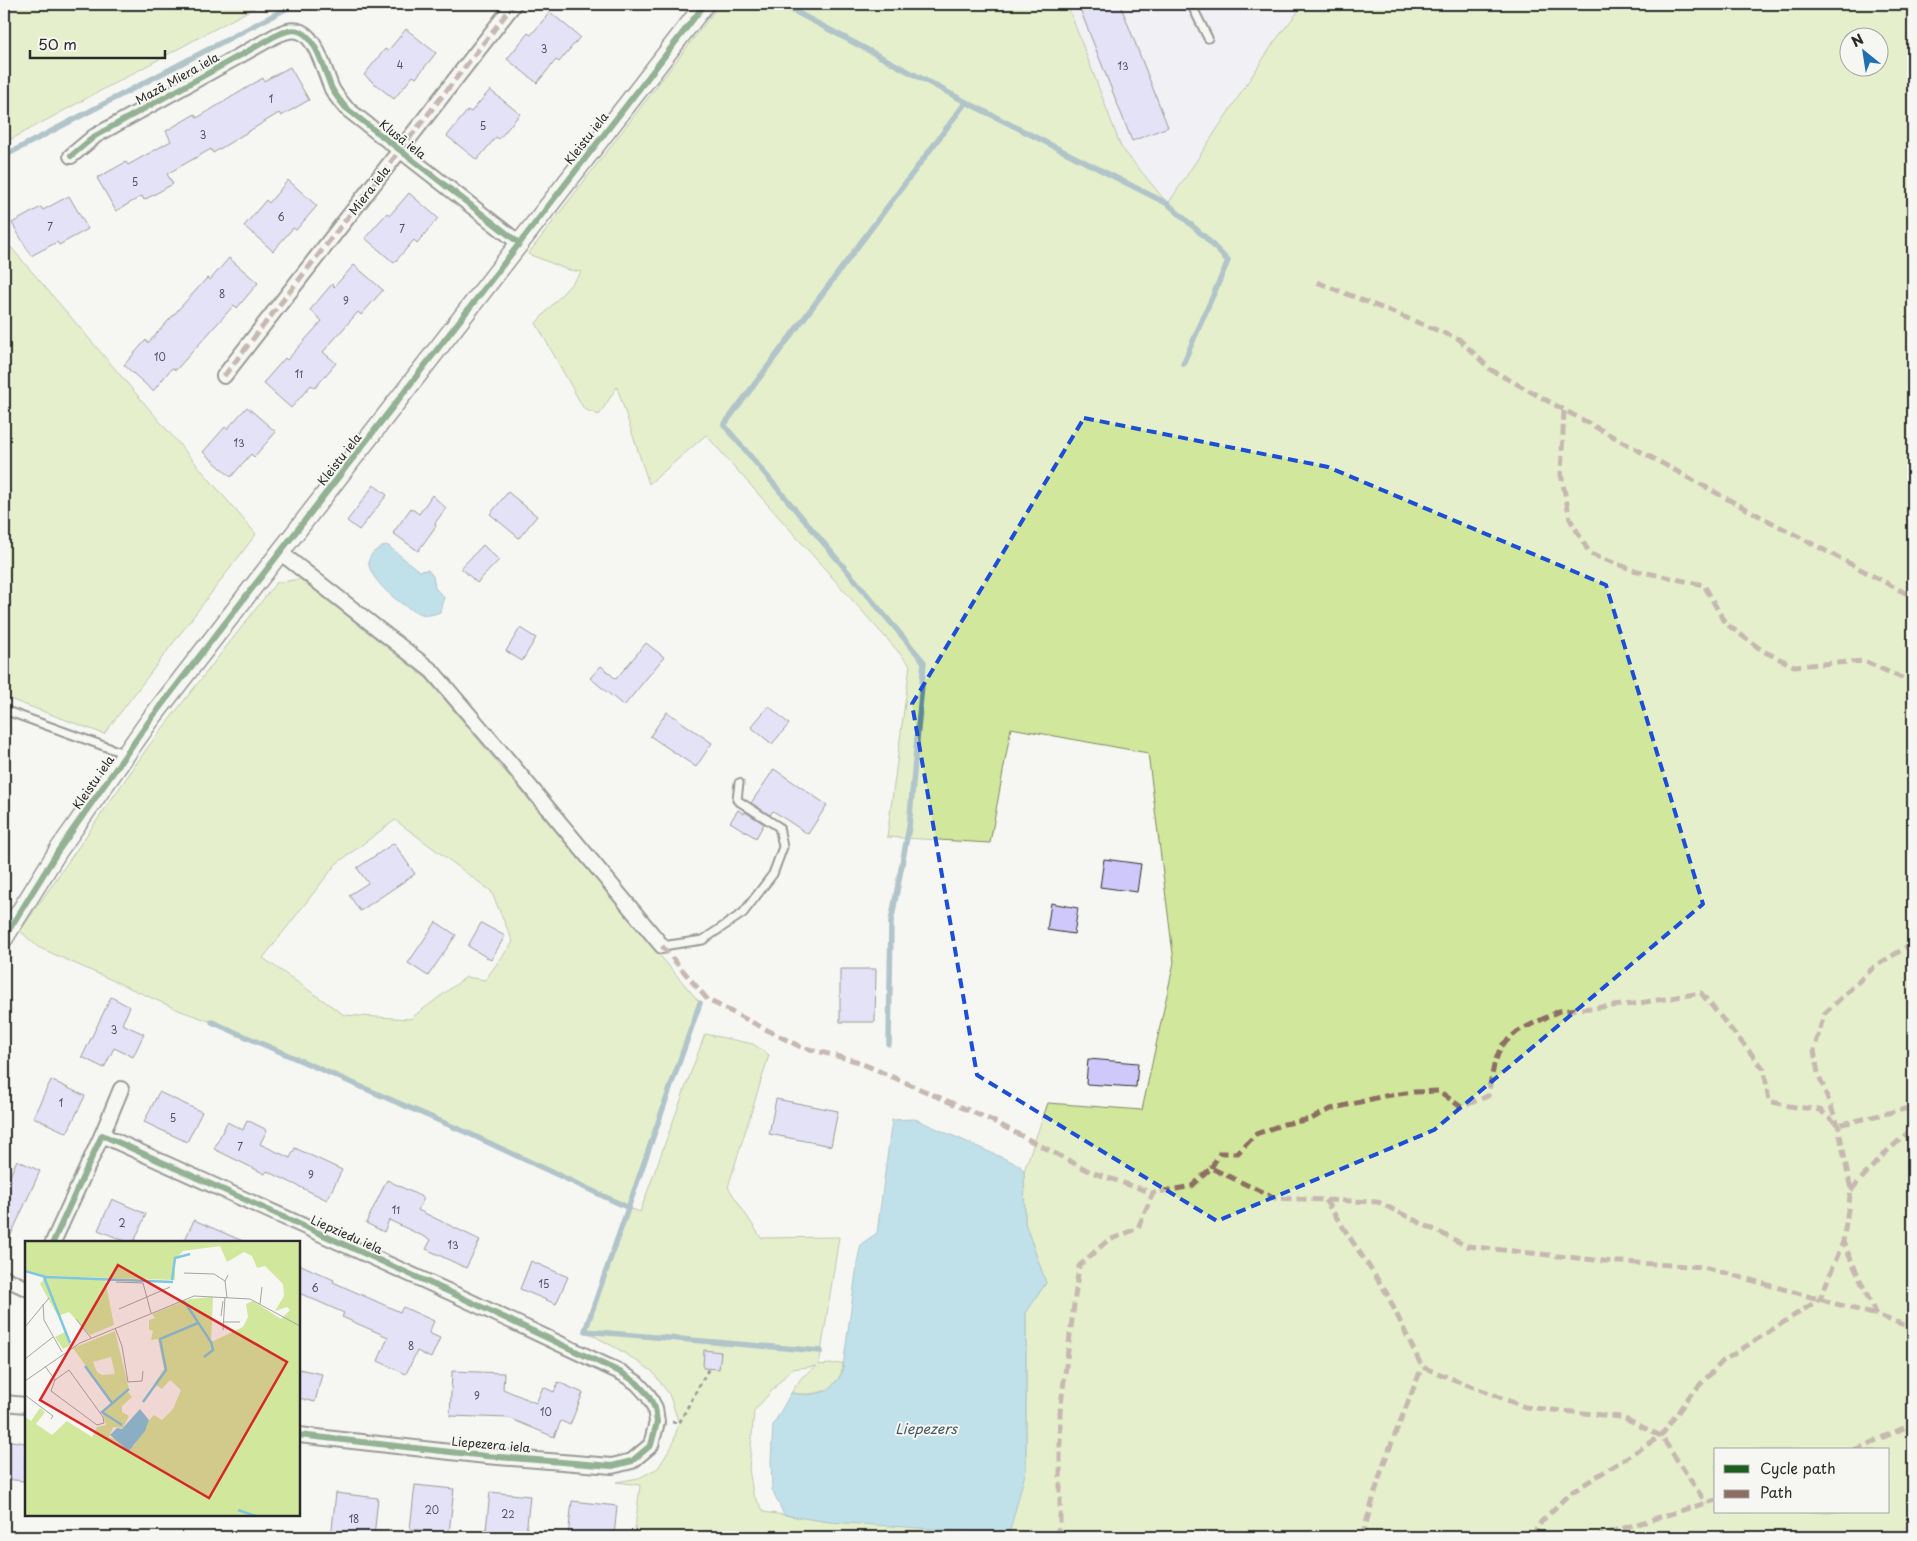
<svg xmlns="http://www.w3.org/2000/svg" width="1917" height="1541" font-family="'Playpen Sans',sans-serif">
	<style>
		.built { fill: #eae8f5 }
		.green { fill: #d1e79c; stroke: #7e8964; fill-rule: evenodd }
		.water { fill: #7fc6e0; stroke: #5d8898 }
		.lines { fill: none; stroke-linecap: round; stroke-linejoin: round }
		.stream { stroke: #5d8898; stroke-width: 5.5 }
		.building { fill: #cfc9fb; stroke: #2b2b2b }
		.service-casing { stroke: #2b2b2b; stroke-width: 11 }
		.minor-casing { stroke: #2b2b2b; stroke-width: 18 }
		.tertiary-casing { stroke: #2b2b2b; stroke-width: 21 }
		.path { stroke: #2b2b2b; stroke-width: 3; stroke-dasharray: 4 4; stroke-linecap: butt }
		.service { stroke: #f6f6f2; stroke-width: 7 }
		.minor { stroke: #f6f6f2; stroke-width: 14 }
		.tertiary { stroke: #f6f6f2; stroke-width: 18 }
		.quiet { stroke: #8d6e63; stroke-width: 5; stroke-dasharray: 10 5; stroke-linecap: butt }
		.cycleway-casing { stroke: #f6f6f2; stroke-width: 9 }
		.cycleway { stroke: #1b5e20; stroke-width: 6 }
		.marked { fill: none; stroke: #1d4ed8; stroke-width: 4; stroke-dasharray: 10 6; stroke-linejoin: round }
		.labels { text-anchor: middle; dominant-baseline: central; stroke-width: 4; stroke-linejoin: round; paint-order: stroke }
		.number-label { font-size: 10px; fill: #54525f }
		.street-label { font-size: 12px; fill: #2b2b2b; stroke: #f6f6f2 }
		.water-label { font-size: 14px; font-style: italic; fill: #445a61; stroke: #f6f6f2 }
		.inset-river { fill: none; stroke: #7fc6e0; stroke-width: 2.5 }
		.inset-road { fill: none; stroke: #a5a5a2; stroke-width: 1 }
		.view { fill: #d62828; fill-opacity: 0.15; stroke: #d62828; stroke-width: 2.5 }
		.inset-edge { fill: none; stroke: #2b2b2b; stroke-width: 2.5 }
	</style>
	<rect width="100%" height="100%" fill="#f6f6f2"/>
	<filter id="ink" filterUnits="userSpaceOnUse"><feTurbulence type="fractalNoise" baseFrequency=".02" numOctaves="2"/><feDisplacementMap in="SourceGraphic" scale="10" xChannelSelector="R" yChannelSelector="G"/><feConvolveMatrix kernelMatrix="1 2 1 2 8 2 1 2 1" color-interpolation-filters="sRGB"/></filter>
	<g filter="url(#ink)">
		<path class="built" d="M1067 4H1304L1275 41 1168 204 1121 147Z"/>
		<g class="green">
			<path d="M4 4H261L4 143Z"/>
			<path d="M720 4H1067L1121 147 1168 204 1275 41 1304 4H1913V1537H634L640 1485 616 1482 639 1478 658 1468 672 1446 679 1423 669 1394 652 1371 618 1349 585 1331 629 1207 470 1134 212 1022 181 1011 38 947 20 931 148 747 276 583 300 579 427 679 700 1003 629 1208 640 1212 705 1034 753 1044 769 1055 728 1187 761 1238 839 1237 819 1365 843 1363C840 1393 816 1396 791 1393L802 1377 817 1366 791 1369 754 1411 749 1469 753 1494 764 1512 830 1522 1026 1470V1312L1046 1283 1025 1223 1024 1171 1048 1103 1142 1110 1174 962 1148 753 1011 728 990 843 887 837 910 665 706 435 649 484 617 387 599 415 584 409 536 323 582 272 569 270 528 254ZM1850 38H1880V68H1850ZM395 820 491 891 513 942 485 980 466 977 410 1019 344 1015 263 958 336 864ZM1716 1450H1888V1512H1716Z"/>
			<path d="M4 239 256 534 104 734 4 697Z"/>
		</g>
		<g class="water">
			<path d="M387 545 419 571 428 570 433 576 435 588 444 597 440 612C437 613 432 615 429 615 411 616 365 579 369 560 371 551 380 548 387 545Z"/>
			<path d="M915 1119 1019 1165 1024 1171 1025 1223 1046 1283 1026 1313V1470L1009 1534 830 1522 784 1515 772 1489 771 1461 773 1425 791 1393 807 1395 828 1391 842 1374 858 1258 861 1244 877 1233 892 1120Z"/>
		</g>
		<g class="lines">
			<g class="stream">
				<path d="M781 4 966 102 1168 204 1205 237 1228 261 1183 364"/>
				<path d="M4 156 295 4"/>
				<path d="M700 1003 585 1331 821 1351"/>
				<path d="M212 1022 470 1134 629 1208"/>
				<path d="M889 1044 891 922 909 827 924 662 724 425 966 102"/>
			</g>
		</g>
		<g class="building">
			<path d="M1078 4H1120L1168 127 1132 141Z"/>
			<path d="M550 12 580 37 559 62 556 60 537 83 507 59 528 33 531 35Z"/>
			<path d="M406 29 436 53 416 78 413 76 394 99 364 75 385 49 388 51Z"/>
			<path d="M290 67 309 100 281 116 279 113 213 153 211 149 167 174 173 184 144 200 142 196 116 211 97 178 126 162 128 165 171 141 166 131 195 114 197 118 263 78 264 81Z"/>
			<path d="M490 90 520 114 499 139 496 137 477 160 447 136 468 110 471 112Z"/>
			<path d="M288 180 317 206 296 230 293 228 273 251 244 226 266 200 269 203Z"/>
			<path d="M409 193 438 218 417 243 414 240 394 263 365 238 387 213 390 215Z"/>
			<path d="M69 196 88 229 59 245 57 242 31 256 12 223 41 207 43 210Z"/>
			<path d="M229 258 258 283 237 308 234 305 176 370 172 368 153 391 124 365 146 340 148 343 207 278 210 280Z"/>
			<path d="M354 265 383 290 361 315 358 312 323 352 336 363 315 388 311 385 291 408 263 383 285 358 287 360 322 321 310 310 332 284 334 287Z"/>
			<path d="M247 407 276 432 254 457 251 454 231 477 203 452 225 427 227 429Z"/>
			<path d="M374 485 387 495 359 530 347 521Z"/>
			<path d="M508 492 537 516 519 538 490 514Z"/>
			<path d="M432 495 446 508 435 523 436 526 418 551 393 533 411 508 419 514Z"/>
			<path d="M483 545 499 560 477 583 461 568Z"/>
			<path d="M520 628 536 638 522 661 506 651Z"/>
			<path d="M646 643 664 657 624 706 590 678 601 666 616 679Z"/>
			<path d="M769 706 789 724 772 744 751 727Z"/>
			<path d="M667 712 712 743 696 767 650 736Z"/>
			<path d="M774 769 827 805 808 834 773 811 770 815 751 803Z"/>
			<path d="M738 810 744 814 745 812 764 824 756 838 730 822Z"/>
			<path d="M394 843 415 874 360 911 349 895 368 883 357 868Z"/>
			<path d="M1104 859 1141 864 1137 892 1100 887Z"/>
			<path d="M1051 903 1078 908 1074 934 1047 930Z"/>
			<path d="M436 922 456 935 428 976 408 963Z"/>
			<path d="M481 923 505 936 491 960 468 946Z"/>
			<path d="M840 969H876L875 1022H840Z"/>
			<path d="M111 997 130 1007 122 1024 144 1034 133 1057 114 1048 104 1068 82 1057Z"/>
			<path d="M1088 1059 1138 1063 1136 1087 1086 1084Z"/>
			<path d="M51 1080 85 1096 67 1133 33 1117Z"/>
			<path d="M159 1092 202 1112 187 1142 144 1122Z"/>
			<path d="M776 1099 838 1111 831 1146 769 1134Z"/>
			<path d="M247 1120 267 1130 260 1144 290 1158 295 1148 342 1170 327 1200 267 1171 265 1174 214 1149 227 1122 243 1130Z"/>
			<path d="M17 1160 40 1171 4 1250V1189Z"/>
			<path d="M387 1180 424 1198 418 1210 480 1240 466 1268 426 1249 431 1240 389 1220 384 1232 366 1223Z"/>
			<path d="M112 1199 146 1214 134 1242H127L98 1230Z"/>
			<path d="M194 1220 245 1242H184Z"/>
			<path d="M531 1261 568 1277 556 1304 520 1289Z"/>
			<path d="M299 1264 334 1280 333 1282 400 1312 403 1307 434 1321 429 1333 440 1338 431 1358 417 1351 406 1374 378 1361 388 1337 342 1317 344 1313 299 1293Z"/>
			<path d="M704 1350 721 1352 719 1369 703 1368Z"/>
			<path d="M299 1369 322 1374 315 1402 299 1398Z"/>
			<path d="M452 1371 504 1373 503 1389 536 1403 543 1387 554 1392 558 1382 583 1393 570 1425 561 1421 554 1437 509 1418 450 1416Z"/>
			<path d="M4 1440 26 1443 24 1481 4 1479Z"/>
			<path d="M415 1485 454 1489 449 1533 410 1529Z"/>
			<path d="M490 1492 530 1496 526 1534 486 1530Z"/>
			<path d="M336 1493 378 1498 374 1537H331Z"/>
			<path d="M572 1501 617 1506 614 1537H568Z"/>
		</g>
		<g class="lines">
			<defs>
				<g id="service">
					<path d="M1191 4 1208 38"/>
					<path d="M4 710 126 754"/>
					<path d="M662 946 703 940 743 913 773 874 783 847 779 827 737 800 739 783"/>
				</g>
				<g id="minor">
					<path d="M71 156 95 136 275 36C283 32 292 28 301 32 317 39 325 73 332 89 336 96 341 102 346 108L519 243"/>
					<path d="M224 376 514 4"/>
					<path d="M281 553 432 671 507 759 662 946"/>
					<path d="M102 1135 121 1089"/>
					<path d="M53 1242 102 1135 454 1294 622 1373 637 1383 648 1395 655 1408 657 1422 651 1445 632 1461 612 1466 486 1456 299 1435"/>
					<path d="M4 1278 26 1288"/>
					<path d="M4 1403 26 1405"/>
				</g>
				<path id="tertiary" d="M4 938 58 851 150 720 705 4"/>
			</defs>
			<use href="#service" class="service-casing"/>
			<use href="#minor" class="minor-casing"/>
			<use href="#tertiary" class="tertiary-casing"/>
			<path class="path" d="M672 1422 679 1423 709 1368"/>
			<use href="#service" class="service"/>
			<use href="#minor" class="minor"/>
			<use href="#tertiary" class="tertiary"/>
			<g class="quiet">
				<path d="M1317 282 1459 339 1491 370 1735 503 1913 597"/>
				<path d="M224 376 514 4"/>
				<path d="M1564 411 1561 474 1570 519 1590 554 1633 570 1704 585 1725 623 1763 651 1794 666 1864 661 1913 683"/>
				<path d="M1913 943 1874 967 1824 1014 1814 1051 1818 1073 1838 1125 1851 1190 1843 1242 1876 1315 1913 1328"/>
				<path d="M662 946 708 1000 801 1047 856 1061 993 1121 1091 1172 1153 1193"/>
				<path d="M1211 1168 1220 1153H1238L1256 1134 1284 1124 1311 1119 1331 1109 1384 1096 1414 1092 1439 1091 1461 1107 1488 1096 1494 1065 1501 1046 1518 1031 1559 1011 1633 1004 1701 993 1764 1069 1769 1101 1789 1106 1820 1110 1838 1125 1913 1107"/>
				<path d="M1851 1190 1883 1155 1913 1128"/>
				<path d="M1325 1200 1386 1292 1422 1367 1525 1407 1621 1417 1661 1436 1706 1503"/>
				<path d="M1854 1450 1913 1424"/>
				<path d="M1056 1537 1060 1523V1412L1079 1266 1107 1241 1138 1228 1153 1193 1192 1186 1211 1168 1275 1198 1378 1202 1467 1246 1604 1261 1704 1267 1876 1315"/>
				<path d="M1362 1537 1383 1465 1422 1367"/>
				<path d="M1531 1537 1541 1522 1569 1494 1661 1436 1691 1394 1723 1361 1820 1299 1843 1242"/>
				<path d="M1594 1537 1716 1500"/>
			</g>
			<defs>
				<g id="cycleway">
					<path d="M71 156 95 136 275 36C283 32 292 28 301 32 317 39 325 73 332 89 336 96 341 102 346 108L519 243"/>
					<path d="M4 938 58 851 150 720 705 4"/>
					<path d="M53 1242 102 1135 454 1294 622 1373 637 1383 648 1395 655 1408 657 1422 651 1445 632 1461 612 1466 486 1456 299 1435"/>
				</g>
			</defs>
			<use href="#cycleway" class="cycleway-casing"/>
			<use href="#cycleway" class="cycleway"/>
		</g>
	</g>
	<path d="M0 0H1917V1541H0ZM1084 418 1328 467 1606 585 1703 904 1434 1130 1217 1221 977 1075 912 704Z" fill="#f6f6f2" fill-opacity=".55" fill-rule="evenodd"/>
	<path class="marked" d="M1084 418 1328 467 1606 585 1703 904 1434 1130 1217 1221 977 1075 912 704Z"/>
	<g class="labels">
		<g class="number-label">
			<text x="544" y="48">3</text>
			<text x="400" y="64">4</text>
			<text x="1123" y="65">13</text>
			<text x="271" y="98">1</text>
			<text x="483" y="125">5</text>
			<text x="203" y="134">3</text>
			<text x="135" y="181">5</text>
			<text x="281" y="216">6</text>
			<text x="50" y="226">7</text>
			<text x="402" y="228">7</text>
			<text x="222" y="293">8</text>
			<text x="346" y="300">9</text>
			<text x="160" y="356">10</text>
			<text x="299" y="373">11</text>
			<text x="239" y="442">13</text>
			<text x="114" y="1029">3</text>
			<text x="61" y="1102">1</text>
			<text x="173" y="1117">5</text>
			<text x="240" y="1146">7</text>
			<text x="311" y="1174">9</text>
			<text x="396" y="1209">11</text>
			<text x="122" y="1222">2</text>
			<text x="453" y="1244">13</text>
			<text x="544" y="1283">15</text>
			<text x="315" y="1287">6</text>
			<text x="411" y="1345">8</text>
			<text x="477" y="1395">9</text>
			<text x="546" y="1411">10</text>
			<text x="432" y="1509">20</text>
			<text x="508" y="1513">22</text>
			<text x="354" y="1518">18</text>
		</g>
		<g class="street-label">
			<text transform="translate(177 78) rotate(-29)">Mazā Miera iela</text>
			<text transform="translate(586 138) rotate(-52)">Kleistu iela</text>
			<text transform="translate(403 139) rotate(38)">Klusā iela</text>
			<text transform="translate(369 190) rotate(-52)">Miera iela</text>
			<text transform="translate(339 459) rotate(-52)">Kleistu iela</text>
			<text transform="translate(93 782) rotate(-55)">Kleistu iela</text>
			<text transform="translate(347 1234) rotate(24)">Liepziedu iela</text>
			<text transform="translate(491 1444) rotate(5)">Liepezera iela</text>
		</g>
		<g class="water-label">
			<text x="926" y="1428">Liepezers</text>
		</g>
	</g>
	<g transform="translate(25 1241)">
		<rect width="275" height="275" fill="#f6f6f2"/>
		<path d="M0 0 275 2V275H0V176L6 180 15 167 20 171 11 183 27 194 42 180 67 196 72 186 81 184 77 171 87 162 48 107 90 90 104 148 87 162 103 151 107 156 97 165V171L104 175 98 187 88 186 84 196 109 205 124 179 129 174 137 179 148 168 156 149 145 139 137 148 129 143 139 128 133 98 126 99 128 90 124 89V79L130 77 127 73 165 58 188 56 186 101 218 86 223 76 221 63 228 60 256 78 265 69 262 66 250 70 259 55 258 43 240 25 232 27 227 15 219 11 202 21 195 5 158 10 150 19V39L21 35 0 29ZM86 116 90 133 77 134 72 131 68 121ZM20 37 80 38 89 84 65 94 44 71 33 75 15 43ZM40 91 46 104 38 108 30 96Z" fill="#d1e79c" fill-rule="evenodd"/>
		<path d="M115 168 124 179 120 190 104 210 85 194 92 187 97 188Z" fill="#7fc6e0"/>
		<path class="inset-river" d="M0 30 21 36 148 41M19 36 45 102M147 39 150 17 165 13M159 60 186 101 188 109 179 116M60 125 87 162M118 161 141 129 135 98 173 82M97 184 77 171 104 148M213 269 231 275"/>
		<path class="inset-road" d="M159 32 189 33 200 40M91 41 118 42 126 72M202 57 200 40 203 34M18 63 19 79 37 111M235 63 237 46M94 68 145 46M196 75 198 60M51 78 66 97M198 81H215M0 86 24 57M90 87 97 105 103 141 117 140 118 130M198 89 200 56M0 118 28 96M20 125 30 139 44 129 78 176 79 182 72 184 26 150 30 139M0 140 55 102 169 55 225 58 275 85M0 154 28 175 26 178"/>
		<path class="view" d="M93 24 262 121 184 257 15 159Z"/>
		<rect width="275" height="275" class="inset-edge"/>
	</g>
	<rect width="1917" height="1541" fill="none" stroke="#f6f6f2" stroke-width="20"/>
	<rect x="10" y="10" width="1897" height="1521" fill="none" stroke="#2b2b2b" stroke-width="2" filter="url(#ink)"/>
	<rect x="1714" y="1448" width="175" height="65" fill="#f6f6f2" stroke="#a5a5a2"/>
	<rect x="1724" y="1465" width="25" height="8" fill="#1b5e20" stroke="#a5a5a2"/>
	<text x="1760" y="1474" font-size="15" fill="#2b2b2b">Cycle path</text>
	<rect x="1724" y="1490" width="25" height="8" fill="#8d6e63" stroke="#a5a5a2"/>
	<text x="1760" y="1498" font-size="15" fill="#2b2b2b">Path</text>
	<g transform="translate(1864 52) rotate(330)"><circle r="24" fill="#f6f6f2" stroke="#a5a5a2"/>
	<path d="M0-4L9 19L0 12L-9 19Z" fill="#1f6fb2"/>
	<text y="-8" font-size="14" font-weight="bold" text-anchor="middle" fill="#2b2b2b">N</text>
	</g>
	<path d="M30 50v8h135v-8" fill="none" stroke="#2b2b2b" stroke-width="2.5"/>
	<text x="38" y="50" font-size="15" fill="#2b2b2b" stroke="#f6f6f2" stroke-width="4" paint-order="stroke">50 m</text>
</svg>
